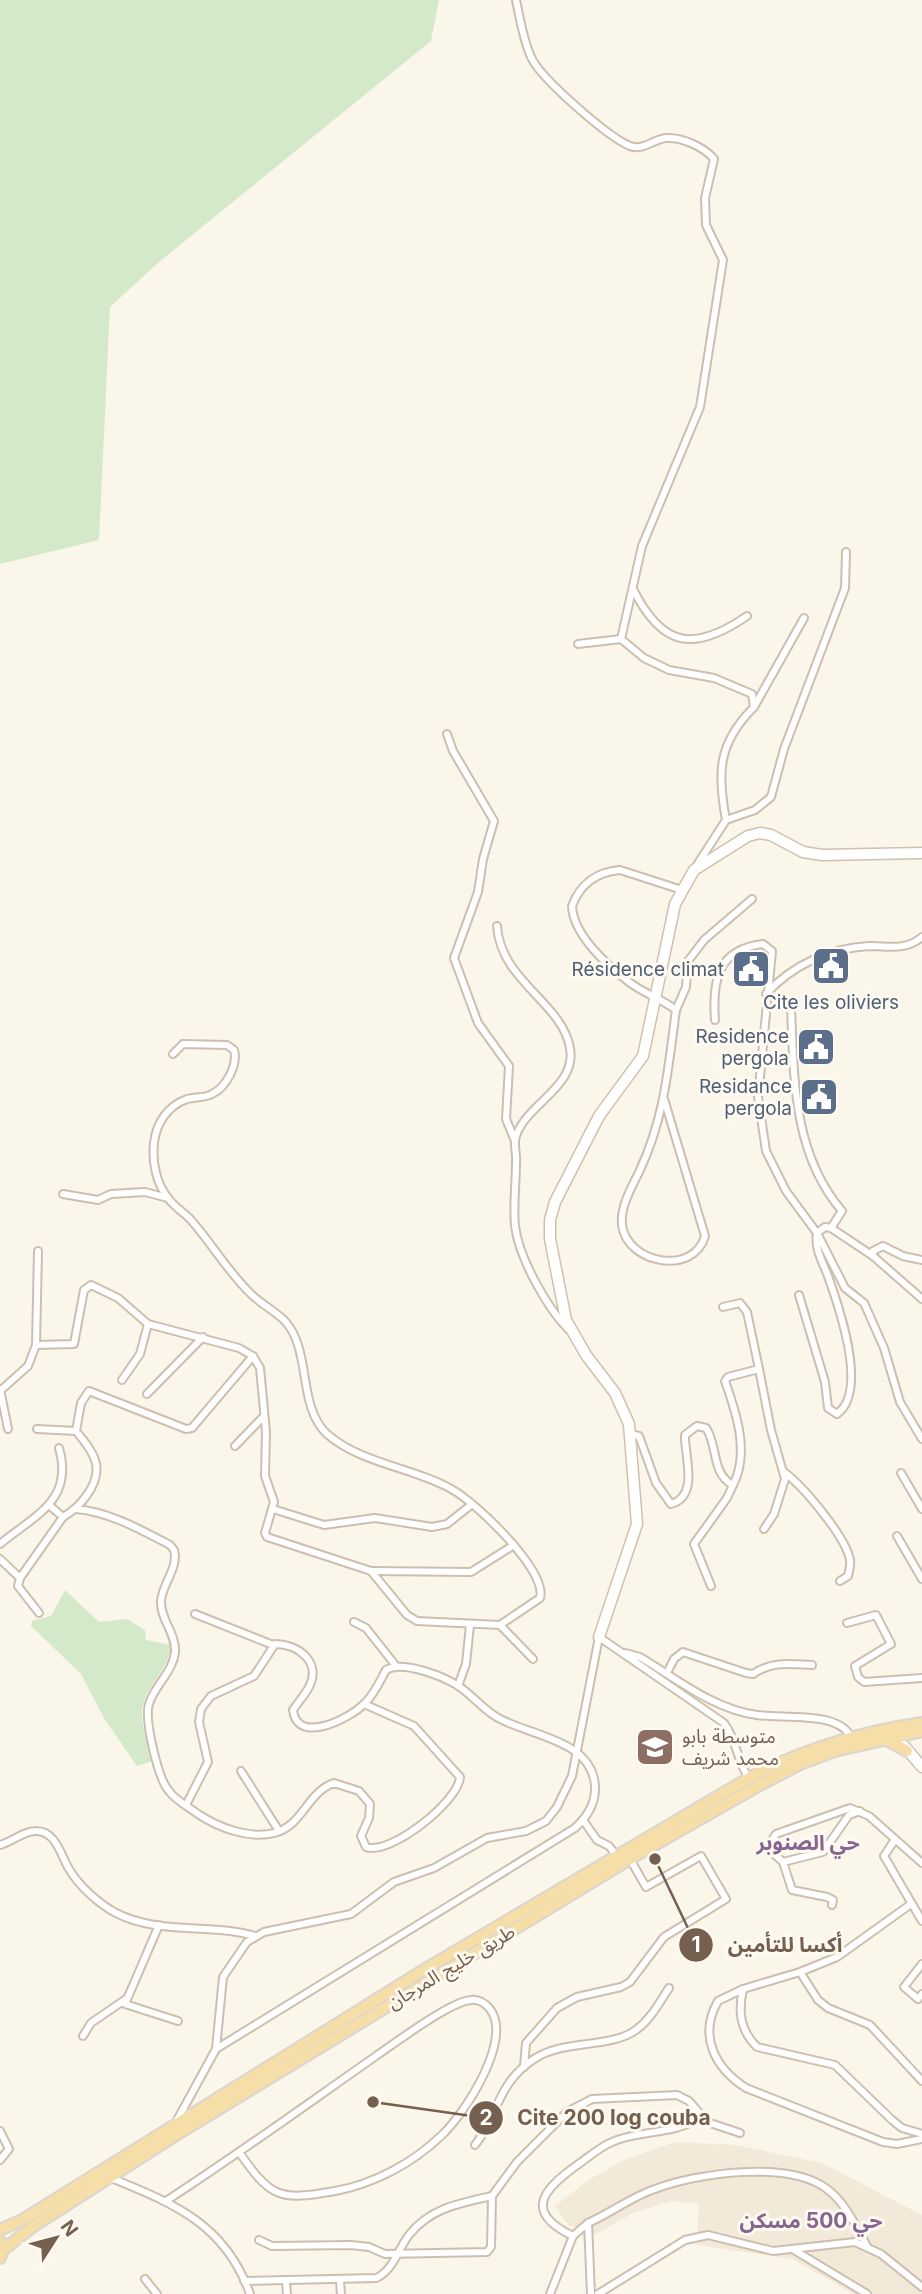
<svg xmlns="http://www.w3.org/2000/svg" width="922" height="2294" font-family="Inter,'Noto Sans Arabic',sans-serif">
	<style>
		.residential { fill: #f3e9d9 }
		.green { fill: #d4e9c9 }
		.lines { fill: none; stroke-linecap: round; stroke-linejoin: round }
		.street-casing { stroke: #cdbfb0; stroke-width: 10 }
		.secondary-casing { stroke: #d0c0ae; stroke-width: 13 }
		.primary-casing { stroke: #dbd5d1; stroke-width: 14 }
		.street { stroke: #fff; stroke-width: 6 }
		.secondary { stroke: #fff; stroke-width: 10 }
		.primary { stroke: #f5dea7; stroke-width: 10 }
		.labels { text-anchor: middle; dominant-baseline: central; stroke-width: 6; stroke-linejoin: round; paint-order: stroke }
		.service-label { font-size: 19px; fill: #4e5e75; stroke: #fefaf1; text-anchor: end }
		.education-label { font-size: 19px; fill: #785e54; stroke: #fefaf1; text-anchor: start }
		.street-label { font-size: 19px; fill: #755f4e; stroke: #fefaf1 }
		.neighbourhood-label { font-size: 21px; font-weight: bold; fill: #866690; stroke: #fefaf1 }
		.leader { fill: none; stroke: #755f4e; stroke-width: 2.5 }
		.callout-dot { fill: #755f4e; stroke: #fefaf1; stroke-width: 2.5 }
		.mark-label { font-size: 21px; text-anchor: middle; font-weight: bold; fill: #fff }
		.callout-label { font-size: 21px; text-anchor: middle; font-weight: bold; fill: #755f4e; stroke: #fefaf1; stroke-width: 6; stroke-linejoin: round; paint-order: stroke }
	</style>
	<rect width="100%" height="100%" fill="#fbf6ea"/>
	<path class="residential" d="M675 2142 736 2145 822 2163 922 2215V2294H853L793 2259 696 2245 699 2204 671 2201 633 2213 596 2234 568 2225 555 2206 590 2179 626 2159Z"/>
	<g class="green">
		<path d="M0 0H439L431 41 159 262 110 307 99 540 0 564Z"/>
		<path d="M65 1590 99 1622 127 1619 145 1630 146 1640 171 1645C169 1671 144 1686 142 1711 141 1726 149 1746 152 1761L137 1766 105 1720 81 1674 31 1626 32 1621 51 1616Z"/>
	</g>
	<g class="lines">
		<defs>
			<g id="street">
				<path d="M516 0C520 19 523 39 531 57 540 78 608 137 630 146 643 151 654 139 666 138 682 137 704 147 714 159L705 198 706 225 723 260 700 407 642 546 621 639"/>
				<path d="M633 589C662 647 693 653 747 616"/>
				<path d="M578 644 621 639 644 658 669 670 714 678 752 694 754 707C718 743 717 772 726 820L697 865"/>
				<path d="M754 707 804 618"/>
				<path d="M447 734 453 751 494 821 483 859 478 892 454 958 478 1023 509 1066 506 1119 515 1141"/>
				<path d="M726 820 755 810 771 797 784 749 845 588 846 552"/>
				<path d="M497 926C501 982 562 1002 570 1048 577 1087 527 1103 516 1136 513 1144 517 1154 516 1162 516 1184 513 1205 515 1226 519 1258 547 1308 569 1330"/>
				<path d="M766 994C792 965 830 948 869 946 889 946 905 951 922 937"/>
				<path d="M791 1008C794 1079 793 1154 842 1211L831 1228"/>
				<path d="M676 1010 686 987 688 961 704 940 752 899"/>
				<path d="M715 1020C712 980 718 949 763 944L772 951 758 1097 766 1151 786 1191 817 1233 845 1288 864 1303 884 1348 900 1402 922 1439"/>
				<path d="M173 1054 183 1044 227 1045 234 1050C238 1064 227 1087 212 1094 205 1098 195 1097 187 1099 167 1106 156 1124 154 1143 152 1162 156 1183 168 1198 174 1207 184 1212 191 1220 212 1244 229 1273 251 1294 261 1304 275 1311 285 1321 312 1351 297 1406 327 1434 361 1464 416 1468 453 1490 476 1503 548 1571 540 1598L500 1625 533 1659"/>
				<path d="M664 1099 705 1236C694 1276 627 1264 622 1225 620 1206 632 1187 640 1170 665 1116 668 1068 676 1010 662 999 643 993 629 982 608 966 573 935 572 906 580 884 597 872 620 870L682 890"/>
				<path d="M63 1194 98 1200 111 1194 145 1192 168 1198"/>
				<path d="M922 1260 903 1256 883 1246 873 1251V1256L922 1299"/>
				<path d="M799 1295 825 1382 828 1408 837 1414C868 1392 840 1310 829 1279 824 1264 814 1250 817 1233L825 1227 831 1228 873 1256"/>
				<path d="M36 1345 74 1344 84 1290 91 1285 118 1298 148 1324 239 1348 253 1356 260 1368 266 1432 265 1476 274 1502 265 1533 267 1537 371 1571 407 1615 417 1621 500 1625"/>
				<path d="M759 1369 771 1430 785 1479 774 1514 764 1529"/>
				<path d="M122 1380 140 1354 148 1324"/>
				<path d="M0 1389 8 1429"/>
				<path d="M1 1390 28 1366 36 1345 38 1251"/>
				<path d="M147 1394 203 1337"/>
				<path d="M37 1429 76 1431"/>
				<path d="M630 1434 639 1436 656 1483 671 1504C700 1496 684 1455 685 1435L697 1426 706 1428C718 1445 711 1474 733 1485 750 1453 736 1412 725 1381L728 1377 759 1369 747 1312 740 1303 723 1307"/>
				<path d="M235 1446 264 1416"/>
				<path d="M784 1472C803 1486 846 1537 850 1560 851 1565 849 1571 848 1576L840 1581"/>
				<path d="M901 1473 922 1509"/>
				<path d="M49 1505 63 1517C79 1508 100 1485 96 1464 94 1452 83 1440 76 1431L81 1403 89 1391 186 1429 192 1428 253 1356"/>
				<path d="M76 1509C110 1512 141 1530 170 1545L174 1550C179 1568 162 1584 161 1601 160 1619 176 1633 175 1652 173 1672 154 1686 149 1704 144 1719 158 1779 169 1791 176 1801 189 1807 198 1814 219 1828 249 1839 274 1833 303 1826 307 1792 334 1783L359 1791 370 1804 369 1818 361 1836 366 1847C390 1856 459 1801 460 1777L414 1726 364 1704"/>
				<path d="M273 1509 324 1525 375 1518 432 1527 447 1524 471 1505"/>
				<path d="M897 1536 922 1579"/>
				<path d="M0 1544C35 1515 74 1501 59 1448"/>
				<path d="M0 1559 20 1578 18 1586 39 1613"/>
				<path d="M371 1571 471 1572 514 1545"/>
				<path d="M20 1578 63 1517"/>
				<path d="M711 1586 694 1544 727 1498 733 1485"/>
				<path d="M195 1614 273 1645"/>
				<path d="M354 1622 366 1628 396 1666"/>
				<path d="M847 1623 876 1615 891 1644 855 1666 858 1677 864 1682 922 1678"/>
				<path d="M625 1653 640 1657C677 1679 715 1710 757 1715 783 1719 843 1710 852 1740"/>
				<path d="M667 1673 674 1659 683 1652 746 1673 753 1674C772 1661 789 1664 812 1665"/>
				<path d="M458 1686 466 1664 470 1625"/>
				<path d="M241 1771 279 1831"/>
				<path d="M186 1805 208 1762 199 1722 201 1709 211 1696 254 1676 275 1644C298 1644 322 1662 309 1687 305 1695 298 1702 293 1710 297 1746 351 1718 365 1703 374 1695 380 1681 386 1670 402 1660 442 1676 457 1685 471 1694 481 1707 495 1716 526 1736 592 1738 595 1786 596 1803 587 1817 575 1828L216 2049"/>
				<path d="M583 1820 597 1840 609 1846 616 1855"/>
				<path d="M894 1841 884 1856 922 1921"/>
				<path d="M0 1845C11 1842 24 1831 35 1831 56 1830 61 1856 69 1869 79 1886 99 1904 116 1913 159 1935 209 1923 255 1936"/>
				<path d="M783 1862 823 1852 849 1815 860 1811"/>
				<path d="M911 1904 837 1957 800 1972 818 2000 828 2008 870 2025 922 2081"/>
				<path d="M832 1905 833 1900 827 1897 792 1890 783 1862 775 1855 770 1843 776 1834 850 1808 869 1816 922 1863"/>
				<path d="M159 1925 125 2004 178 2021"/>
				<path d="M922 1964 904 1987 918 1999 922 1994"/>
				<path d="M800 1972 743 1989 718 2001C698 2036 715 2068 746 2088L883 2142 897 2144 922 2139"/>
				<path d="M743 1989C738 2012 740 2030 757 2047L835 2065 892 2120 902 2128 922 2134"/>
				<path d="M83 2036 91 2023 126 1999"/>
				<path d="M524 2067 526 2043 557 2008 577 1997 621 1987 630 1982 664 1937 726 1899 701 1856 646 1887 630 1859"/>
				<path d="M175 2124 216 2049 223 1977 247 1942 264 1932 351 1914 394 1882 434 1868 487 1838 526 1831 546 1821 557 1807 572 1776 599 1637 724 1723C737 1740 738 1765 749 1778"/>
				<path d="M0 2131 9 2149 0 2160"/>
				<path d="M475 2145C498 2116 497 2083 534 2059 564 2039 609 2049 636 2030 651 2019 659 2003 669 1988"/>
				<path d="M109 2177C172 2203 225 2223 250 2294"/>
				<path d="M166 2201C237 2155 306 2105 376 2056 395 2043 451 2001 471 2000 479 1999 485 2003 490 2009 513 2040 465 2113 442 2135 413 2163 374 2184 335 2191 279 2201 271 2198 239 2152"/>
				<path d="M573 2236C520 2211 546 2187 580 2163 590 2156 600 2147 612 2142 641 2129 673 2136 700 2117"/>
				<path d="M259 2240 272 2246 351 2245 369 2247 385 2254 487 2252 491 2247 492 2196 517 2162 567 2112 592 2099 677 2095 689 2101 707 2122 740 2133"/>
				<path d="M794 2250 867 2294"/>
				<path d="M145 2279 157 2294"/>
				<path d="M244 2281 376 2278C393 2271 398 2249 409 2235 430 2208 460 2203 492 2196"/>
				<path d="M340 2281 341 2294"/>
				<path d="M286 2282 287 2294"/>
				<path d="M550 2294 573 2236 588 2223"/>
				<path d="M591 2294 588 2223C611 2213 631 2197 655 2189 697 2173 789 2160 827 2189 846 2203 856 2227 867 2246"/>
				<path d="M598 2294 685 2240 708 2235 773 2251 855 2242 881 2254 922 2287"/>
			</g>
			<g id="secondary">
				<path d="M599 1637 637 1524 629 1424 615 1393 586 1355 566 1320 550 1239V1220L555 1202 599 1116 643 1056 675 904 694 870 748 836 760 833 771 835 803 852 822 855 922 853"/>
				<path d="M904 1746 922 1767"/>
			</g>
			<g id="primary">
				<path d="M885 1739 907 1751"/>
				<path d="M0 2230 24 2219 427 1968 749 1778C804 1749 861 1732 922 1723"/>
				<path d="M0 2241 3 2250 0 2258"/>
				<path d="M3 2250 35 2225 179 2133 630 1859 758 1786 800 1764 835 1751 922 1731"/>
			</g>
		</defs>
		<use href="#street" class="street-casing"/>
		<use href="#secondary" class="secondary-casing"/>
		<use href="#primary" class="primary-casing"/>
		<use href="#street" class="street"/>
		<use href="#secondary" class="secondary"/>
		<use href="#primary" class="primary"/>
	</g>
	<defs>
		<symbol id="civic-square" viewBox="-11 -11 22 22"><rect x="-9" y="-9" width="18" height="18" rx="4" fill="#5c6f8a" stroke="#fefaf1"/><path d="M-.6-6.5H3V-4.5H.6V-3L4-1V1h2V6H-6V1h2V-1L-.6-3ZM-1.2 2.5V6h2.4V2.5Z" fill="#fff"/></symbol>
		<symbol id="school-square" viewBox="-11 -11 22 22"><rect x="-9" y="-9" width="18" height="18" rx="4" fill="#8d6e63" stroke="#fefaf1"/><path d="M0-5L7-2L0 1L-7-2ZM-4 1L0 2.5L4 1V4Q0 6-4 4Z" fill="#fff"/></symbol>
	</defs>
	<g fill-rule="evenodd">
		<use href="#civic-square" x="809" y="944" width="44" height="44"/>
		<use href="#civic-square" x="729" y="947" width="44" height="44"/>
		<use href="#civic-square" x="794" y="1025" width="44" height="44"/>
		<use href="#civic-square" x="797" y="1075" width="44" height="44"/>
		<use href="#school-square" x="633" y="1725" width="44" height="44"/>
	</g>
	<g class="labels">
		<g class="service-label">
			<text x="724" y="969">Résidence climat</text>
			<text x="831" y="1002" text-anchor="middle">Cite les oliviers</text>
			<text x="789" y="1036">Residence<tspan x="789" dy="22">pergola</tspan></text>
			<text x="792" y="1086">Residance<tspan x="792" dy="22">pergola</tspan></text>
		</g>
		<g class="education-label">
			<text x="682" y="1736">متوسطة بابو<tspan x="682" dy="22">محمد شريف</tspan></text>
		</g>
		<g class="street-label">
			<text transform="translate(451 1967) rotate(-31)">طريق خليج المرجان</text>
		</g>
		<g class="neighbourhood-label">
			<text x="808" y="1842">حي الصنوبر</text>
			<text x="811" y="2220">حي 500 مسكن</text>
		</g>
	</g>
	<path class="leader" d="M655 1859L696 1945M373 2102L486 2118"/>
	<g class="callout-dot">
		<circle cx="655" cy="1859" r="7"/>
		<circle cx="373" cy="2102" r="7"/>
		<circle cx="696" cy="1945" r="18"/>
		<circle cx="486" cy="2118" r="18"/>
	</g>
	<g class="mark-label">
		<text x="696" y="1952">1</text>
		<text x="486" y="2125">2</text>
	</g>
	<g class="callout-label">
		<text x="785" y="1952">أكسا للتأمين</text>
		<text x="614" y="2125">Cite 200 log couba</text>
	</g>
	<g transform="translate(56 2238) rotate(54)" stroke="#fefaf1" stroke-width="5" paint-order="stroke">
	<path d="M0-5L12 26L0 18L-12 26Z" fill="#755f4e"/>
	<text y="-10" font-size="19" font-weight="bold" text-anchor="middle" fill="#755f4e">N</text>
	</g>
</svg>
